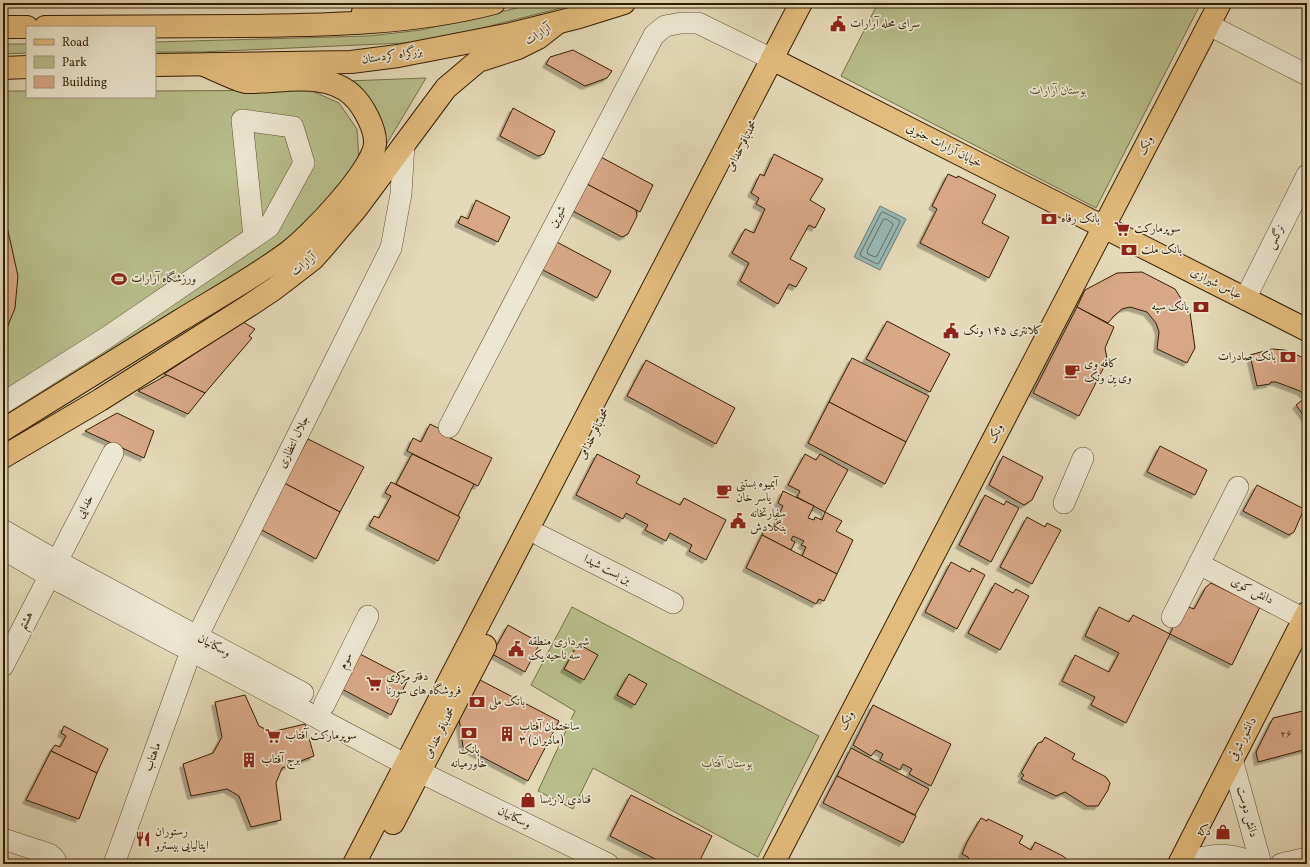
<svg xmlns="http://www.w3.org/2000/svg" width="1310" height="867" font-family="Vollkorn,Amiri,serif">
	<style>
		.green { fill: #b8be8c; stroke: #756e46 }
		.water { fill: #97b9b6; stroke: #6f7b6d }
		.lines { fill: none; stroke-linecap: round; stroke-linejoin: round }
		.shore { stroke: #646b5b; stroke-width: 1 }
		.building { fill: #d7a787; stroke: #321d00; filter: url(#shadow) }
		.minor-casing { stroke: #5e4c2e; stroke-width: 22 }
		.major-casing { stroke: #321d00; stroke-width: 24 }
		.highway-casing { stroke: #321d00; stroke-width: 24 }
		.minor { stroke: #ede6d1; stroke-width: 21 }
		.major { stroke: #e2bc7c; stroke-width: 22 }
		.highway { stroke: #e2bc7c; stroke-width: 22 }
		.labels { text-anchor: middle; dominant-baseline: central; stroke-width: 3.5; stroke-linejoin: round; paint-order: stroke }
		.number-label { font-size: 10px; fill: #5b4022 }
		.poi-label { font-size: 12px; fill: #321d00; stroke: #ede6d1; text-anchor: start }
		.street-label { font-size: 12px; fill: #321d00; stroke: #ede6d1 }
		.park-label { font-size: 12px; font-style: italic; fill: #5a4d2a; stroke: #ede6d1 }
	</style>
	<defs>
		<filter id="shadow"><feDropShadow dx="-3.5" dy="3.5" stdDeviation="0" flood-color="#0004"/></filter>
	</defs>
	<rect width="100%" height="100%" fill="#e4d9b8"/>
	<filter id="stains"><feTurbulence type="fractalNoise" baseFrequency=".005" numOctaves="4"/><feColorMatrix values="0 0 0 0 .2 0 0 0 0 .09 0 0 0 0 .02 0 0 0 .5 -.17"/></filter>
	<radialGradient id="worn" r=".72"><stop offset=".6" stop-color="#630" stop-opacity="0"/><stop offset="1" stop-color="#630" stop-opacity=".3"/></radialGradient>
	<g class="green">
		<path d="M539 3H581L427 42 201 52H155V42L369 36 421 30Z"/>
		<path d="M878 3H1201L1096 208 841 76Z"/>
		<path d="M3 44H27V53L3 54Z"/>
		<path d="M426 78 383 150 346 81Z"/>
		<path d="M310 90 339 103 357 129 359 161 345 189 285 246 3 423V91H27V97H155V91Z"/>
		<path d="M572 607 819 736 758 857 593 768 573 809 538 791 575 711 531 685Z"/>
	</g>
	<path class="water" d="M880 206 906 219 880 270 854 257Z"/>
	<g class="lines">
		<g class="shore">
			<path d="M883 212 899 220 900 222 879 263 877 264 861 256 860 254 881 213Z"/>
			<path d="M886 219 892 223 893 225 877 256 875 257 868 254 867 251 883 220Z"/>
		</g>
	</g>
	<g class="building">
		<path d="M573 50 612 71 607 78 585 86 546 64 550 57Z"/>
		<path d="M513 108 555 131 544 154 538 156 500 136Z"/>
		<path d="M774 154 823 179 810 200 825 209 815 228 809 225 790 259 807 268 796 287 789 284 778 304 740 281 749 263 732 253 745 229 754 233 765 209 756 204 759 198 751 193 760 174 764 176Z"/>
		<path d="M599 156 653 185 640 212 585 183Z"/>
		<path d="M948 174 957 178 958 176 996 195 982 223 1009 237 989 278 920 243 937 209 932 206Z"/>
		<path d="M585 183 636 210 637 216 628 234 622 237 571 210Z"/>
		<path d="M476 200 510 217 498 242 458 223 461 216 468 219Z"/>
		<path d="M3 217 6 222 18 276 15 308 3 338Z"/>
		<path d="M555 241 611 271 597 298 541 269Z"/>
		<path d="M1142 272 1175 289 1190 313 1195 348 1187 363 1157 349 1159 332 1156 323 1147 312 1130 307 1122 309 1114 316 1108 323 1077 307 1085 290 1117 273Z"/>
		<path d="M1077 307 1114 327 1105 348 1108 364 1104 367 1079 416 1033 393Z"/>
		<path d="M887 321 950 354 930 392 866 359Z"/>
		<path d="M243 322 255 329 249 336 252 338 205 393 164 374Z"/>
		<path d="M1272 349 1284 350 1307 359V420L1296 405 1306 397 1300 391 1276 382H1271L1270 384 1257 386 1250 355Z"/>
		<path d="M852 358 929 396 906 442 829 402Z"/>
		<path d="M646 360 735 408 716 444 627 396Z"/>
		<path d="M167 375 205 393 188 414 138 391Z"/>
		<path d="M829 402 906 442 885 484 808 443Z"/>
		<path d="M117 413 154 431 144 458 85 431Z"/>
		<path d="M430 424 450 434 448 437 492 458 478 486 407 451 413 438 421 442Z"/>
		<path d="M308 439 364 467 340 512 284 483Z"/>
		<path d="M1160 446 1207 470 1195 495 1147 472Z"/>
		<path d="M412 454 474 484 458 516 396 484Z"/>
		<path d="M597 454 640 476 636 483 680 505 684 498 726 520 706 560 689 551 692 545 670 533 666 541 645 530 648 525 626 513 623 519 576 495Z"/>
		<path d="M805 454 816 460 820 454 848 470 825 512 797 497 800 491 788 485Z"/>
		<path d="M1003 456 1043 477 1032 500 1024 505 989 485Z"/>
		<path d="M391 482 460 517 438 561 369 526 374 516 379 518 391 496 385 493Z"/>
		<path d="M284 483 340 512 316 559 260 529Z"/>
		<path d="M1257 485 1304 509 1294 532 1289 535 1243 511Z"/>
		<path d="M783 491 814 506 808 518 814 520 815 517 822 520 825 512 842 521 836 531 853 540 837 574 802 556 806 547 801 545 804 541 793 536 791 540 795 542 791 550 762 535 768 524 773 526 783 506 778 503Z"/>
		<path d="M985 495 1004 505 1006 501 1019 508 991 562 959 545Z"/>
		<path d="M1027 517 1045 527 1047 523 1061 530 1032 584 1000 567Z"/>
		<path d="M762 535 837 574 824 601 819 599 816 604 746 568Z"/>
		<path d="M951 562 970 572 972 568 985 575 957 629 925 612Z"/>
		<path d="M995 583 1013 593 1016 589 1029 596 1000 650 968 633Z"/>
		<path d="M1211 583 1260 607 1232 665 1170 634 1183 605 1194 609 1206 587Z"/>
		<path d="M1099 607 1129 622 1133 615 1170 634 1126 723 1091 705 1095 697 1062 681 1075 655 1109 672 1119 653 1085 636Z"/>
		<path d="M508 625 540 643 525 672 492 654Z"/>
		<path d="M578 644 598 655 584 680 564 669Z"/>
		<path d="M358 653 408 679 391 715 340 688Z"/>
		<path d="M629 674 647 684 635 705 617 695Z"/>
		<path d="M480 680 559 721 528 781 463 747 459 718Z"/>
		<path d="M245 695 259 726 271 732 305 724 314 756 282 768 276 783 281 820 251 827 239 796 227 789 191 796 183 764 213 753 222 737 215 702Z"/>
		<path d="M873 705 951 744 931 786 909 774 912 769 903 764 900 770 880 760 883 754 876 750 871 756 853 745Z"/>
		<path d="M1307 710V749L1258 762 1256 752 1273 718Z"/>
		<path d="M64 726 108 749 97 773 51 751 55 745 60 747 66 736 61 733Z"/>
		<path d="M1045 737 1075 754 1072 759 1106 777 1110 783 1108 790 1098 806H1087L1065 792 1056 796 1021 779 1024 775 1021 773 1038 743 1042 742Z"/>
		<path d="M851 748 929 789 915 815 837 776Z"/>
		<path d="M51 751 97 773 79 819 26 800Z"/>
		<path d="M837 776 916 816 903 843 823 803Z"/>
		<path d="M631 795 712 836 698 864H665L610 836Z"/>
		<path d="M981 818 987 821 988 819 1023 836 1019 843 1031 850 1035 842 1063 856 1072 864H976L969 860 968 857 962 854 967 842Z"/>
	</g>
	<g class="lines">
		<defs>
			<g id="minor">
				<path d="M1209 25 1307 75"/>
				<path d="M1245 299 1307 175"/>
				<path d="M3 403 106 338 269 227 304 163 293 127 242 120 254 237"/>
				<path d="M449 427 654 35 665 26 681 23H698L772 59"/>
				<path d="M1064 503 1083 458"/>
				<path d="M3 530 57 561 303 693"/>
				<path d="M541 536 673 603"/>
				<path d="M3 549 49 576 420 772 608 864"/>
				<path d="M1199 564 1304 619"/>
				<path d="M1172 617 1238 487"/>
				<path d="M197 637 391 248 401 194 404 144"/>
				<path d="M3 666 113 453"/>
				<path d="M324 705 368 616"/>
				<path d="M1232 759 1261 864"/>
				<path d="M3 839 49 854C53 857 56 859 56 864"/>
				<path d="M114 864 191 651"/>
				<path d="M1181 864C1204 855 1232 850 1254 864"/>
				<path d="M1281 864 1307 858"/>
			</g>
			<g id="major">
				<path d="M772 59 1307 330"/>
				<path d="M3 430C62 393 121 357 179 321 215 299 253 278 287 253 309 237 373 170 375 144 376 129 363 105 352 95 325 70 280 83 246 82 237 81 214 69 204 65"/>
				<path d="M3 457 100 400 250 305 274 289 313 259 322 249 356 209 446 88 478 61 518 48 538 38 556 24"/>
				<path d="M393 823 485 646"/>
				<path d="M354 864 801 3"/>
				<path d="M773 864 1220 3"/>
				<path d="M1179 864 1307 613"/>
			</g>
			<g id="highway">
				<path d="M363 12 396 3"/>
				<path d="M3 27H27"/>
				<path d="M45 27C112 27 178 26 245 26 328 25 414 24 494 3"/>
				<path d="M155 65 351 62 398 56 511 34 579 17 624 3"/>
				<path d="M3 68 27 67"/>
			</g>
		</defs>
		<use href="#minor" class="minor-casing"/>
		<use href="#major" class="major-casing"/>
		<use href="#highway" class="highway-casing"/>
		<use href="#minor" class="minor"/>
		<use href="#major" class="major"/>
		<use href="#highway" class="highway"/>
	</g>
	<defs>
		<symbol id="civic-bare" viewBox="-9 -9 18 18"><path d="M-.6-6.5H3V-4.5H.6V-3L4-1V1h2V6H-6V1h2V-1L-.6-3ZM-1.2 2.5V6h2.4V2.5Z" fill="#8f2418" stroke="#ede6d1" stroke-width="2.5" paint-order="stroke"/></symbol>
		<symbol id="bank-bare" viewBox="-9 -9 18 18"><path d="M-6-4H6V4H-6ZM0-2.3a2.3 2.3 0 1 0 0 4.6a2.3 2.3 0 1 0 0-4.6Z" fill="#8f2418" stroke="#ede6d1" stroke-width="2.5" paint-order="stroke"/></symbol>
		<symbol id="supermarket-bare" viewBox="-9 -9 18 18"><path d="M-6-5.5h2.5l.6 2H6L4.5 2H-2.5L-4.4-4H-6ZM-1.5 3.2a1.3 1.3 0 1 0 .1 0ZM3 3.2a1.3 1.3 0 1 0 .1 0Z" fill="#8f2418" stroke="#ede6d1" stroke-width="2.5" paint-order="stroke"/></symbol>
		<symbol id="stadium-bare" viewBox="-9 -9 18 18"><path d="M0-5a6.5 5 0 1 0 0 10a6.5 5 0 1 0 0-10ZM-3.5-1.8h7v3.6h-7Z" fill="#8f2418" stroke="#ede6d1" stroke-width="2.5" paint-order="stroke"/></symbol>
		<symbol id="cafe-bare" viewBox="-9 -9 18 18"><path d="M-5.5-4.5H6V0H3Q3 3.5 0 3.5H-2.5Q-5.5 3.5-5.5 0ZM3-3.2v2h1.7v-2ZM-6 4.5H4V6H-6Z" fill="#8f2418" stroke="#ede6d1" stroke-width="2.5" paint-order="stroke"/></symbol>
		<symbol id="building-bare" viewBox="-9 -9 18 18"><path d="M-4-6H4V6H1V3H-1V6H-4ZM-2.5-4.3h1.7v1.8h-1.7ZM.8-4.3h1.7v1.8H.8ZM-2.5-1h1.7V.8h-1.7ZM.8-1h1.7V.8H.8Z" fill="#8f2418" stroke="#ede6d1" stroke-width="2.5" paint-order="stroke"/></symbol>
		<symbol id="shop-bare" viewBox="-9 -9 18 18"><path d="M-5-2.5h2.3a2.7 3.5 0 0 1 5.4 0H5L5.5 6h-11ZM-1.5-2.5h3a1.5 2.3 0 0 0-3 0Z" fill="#8f2418" stroke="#ede6d1" stroke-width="2.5" paint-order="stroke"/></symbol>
		<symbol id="restaurant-bare" viewBox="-9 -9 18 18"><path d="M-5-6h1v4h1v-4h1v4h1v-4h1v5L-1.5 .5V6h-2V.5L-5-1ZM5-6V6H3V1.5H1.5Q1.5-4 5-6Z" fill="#8f2418" stroke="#ede6d1" stroke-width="2.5" paint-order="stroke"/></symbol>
	</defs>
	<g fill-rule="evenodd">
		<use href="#civic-bare" x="827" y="13" width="22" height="22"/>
		<use href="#bank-bare" x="1038" y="208" width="22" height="22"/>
		<use href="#supermarket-bare" x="1111" y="218" width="22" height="22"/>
		<use href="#bank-bare" x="1118" y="239" width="22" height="22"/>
		<use href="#stadium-bare" x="108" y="268" width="22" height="22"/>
		<use href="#bank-bare" x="1190" y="296" width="22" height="22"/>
		<use href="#civic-bare" x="940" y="320" width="22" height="22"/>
		<use href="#bank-bare" x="1277" y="346" width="22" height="22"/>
		<use href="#cafe-bare" x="1061" y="360" width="22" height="22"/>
		<use href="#cafe-bare" x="713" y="480" width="22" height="22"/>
		<use href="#civic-bare" x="727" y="510" width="22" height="22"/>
		<use href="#civic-bare" x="505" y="638" width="22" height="22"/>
		<use href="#supermarket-bare" x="363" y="673" width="22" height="22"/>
		<use href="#bank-bare" x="466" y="691" width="22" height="22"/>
		<use href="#bank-bare" x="458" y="722" width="22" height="22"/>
		<use href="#building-bare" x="496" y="723" width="22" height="22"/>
		<use href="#supermarket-bare" x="262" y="725" width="22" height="22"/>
		<use href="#building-bare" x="238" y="749" width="22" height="22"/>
		<use href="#shop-bare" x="517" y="789" width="22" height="22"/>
		<use href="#shop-bare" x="1212" y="821" width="22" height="22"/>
		<use href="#restaurant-bare" x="132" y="828" width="22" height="22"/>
	</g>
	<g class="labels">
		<g class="number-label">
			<text x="1286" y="734">۲۶</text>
		</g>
		<g class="poi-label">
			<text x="850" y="24">سرای محله آرارات</text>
			<text x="1061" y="219">بانک رفاه</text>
			<text x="1134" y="229">سوپرمارکت</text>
			<text x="1141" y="250">بانک ملت</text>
			<text x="131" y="279">ورزشگاه آرارات</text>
			<text x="1189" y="307" text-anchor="end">بانک سپه</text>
			<text x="963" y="331">کلانتری ۱۴۵ ونک</text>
			<text x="1276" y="357" text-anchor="end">بانک صادرات</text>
			<text x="1084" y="364">کافه وی‌<tspan x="1084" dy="14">وی‌ یِن ونک</tspan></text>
			<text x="736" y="484">آبمیوه بستنی<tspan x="736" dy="14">یاسر خان</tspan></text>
			<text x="750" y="514">سفارتخانه<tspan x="750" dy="14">بنگلادش</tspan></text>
			<text x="528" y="642">شهرداری منطقه<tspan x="528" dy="14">سه ناحیه یک</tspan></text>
			<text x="386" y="677">دفتر مرکزی<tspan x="386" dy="14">فروشگاه های سورنا</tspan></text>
			<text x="489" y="702">بانک ملی</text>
			<text x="519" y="727">ساختمان آفتاب<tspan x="519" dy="14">۳ (مادیران)</tspan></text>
			<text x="285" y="736">سوپرمارکت آفتاب</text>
			<text x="469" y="750" text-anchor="middle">بانک<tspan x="469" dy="14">خاورمیانه</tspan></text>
			<text x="261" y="760">برج آفتاب</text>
			<text x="540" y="800">قنادی لاریسا</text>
			<text x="155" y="832">رستوران<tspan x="155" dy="14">ایتالیایی بیسترو</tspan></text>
			<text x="1211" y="832" text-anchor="end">دکه</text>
		</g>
		<g class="street-label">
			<text transform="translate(538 35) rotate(-33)">آرارات</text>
			<text transform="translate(392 56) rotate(-8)">بزرگراه کردستان</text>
			<text transform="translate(742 146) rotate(-63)">محمدباقر خدامی</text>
			<text transform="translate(944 146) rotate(27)">خیابان آرارات جنوبی</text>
			<text transform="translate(1146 146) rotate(-63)">ونک</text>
			<text transform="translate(558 217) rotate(-62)">شیرین</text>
			<text transform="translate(1276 237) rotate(-64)">نرگس</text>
			<text transform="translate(304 265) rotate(-39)">آرارات</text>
			<text transform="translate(1216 284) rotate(27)">عباس شیرازی</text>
			<text transform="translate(594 434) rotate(-63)">محمدباقر خدامی</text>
			<text transform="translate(996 434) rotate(-63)">ونک</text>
			<text transform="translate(294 442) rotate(-64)">جلال انتظاری</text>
			<text transform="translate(85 507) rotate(-62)">خدایی</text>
			<text transform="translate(607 570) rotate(27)">بن بست شیدا</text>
			<text transform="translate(1252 591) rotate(27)">دانش کوی</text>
			<text transform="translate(26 621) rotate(-63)">هشتم</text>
			<text transform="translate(214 646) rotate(28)">وسکانیان</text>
			<text transform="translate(346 661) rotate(-63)">سوم</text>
			<text transform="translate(847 721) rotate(-63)">ونک</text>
			<text transform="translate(440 733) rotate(-63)">محمدباقر خدامی</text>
			<text transform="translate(1243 739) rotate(-63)">دانشور شرقی</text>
			<text transform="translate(153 757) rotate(-70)">ماهتاب</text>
			<text transform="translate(1247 812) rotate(75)">دانش دوست</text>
			<text transform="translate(514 818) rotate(26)">وسکانیان</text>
		</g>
		<g class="park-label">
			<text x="1058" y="91">بوستان آرارات</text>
			<text x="727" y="764">بوستان آفتاب</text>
		</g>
	</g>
	<rect width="1310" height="867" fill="none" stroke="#e4d9b8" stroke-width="16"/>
	<rect x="4" y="4" width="1302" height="859" fill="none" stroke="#321d00" stroke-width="2"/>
	<rect x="8" y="8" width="1294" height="851" fill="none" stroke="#321d00"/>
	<rect x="26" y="26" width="130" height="72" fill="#ede6d1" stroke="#a2967d"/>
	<rect x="34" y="39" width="20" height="6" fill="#e2bc7c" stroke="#a2967d"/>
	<text x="62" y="46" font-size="12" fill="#321d00">Road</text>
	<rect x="34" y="56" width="20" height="12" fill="#b8be8c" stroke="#a2967d"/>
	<text x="62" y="66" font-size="12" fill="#321d00">Park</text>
	<rect x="34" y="76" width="20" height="12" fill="#d7a787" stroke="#a2967d"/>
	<text x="62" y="86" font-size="12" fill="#321d00">Building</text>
	<rect width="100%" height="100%" filter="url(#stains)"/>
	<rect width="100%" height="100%" fill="url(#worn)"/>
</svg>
